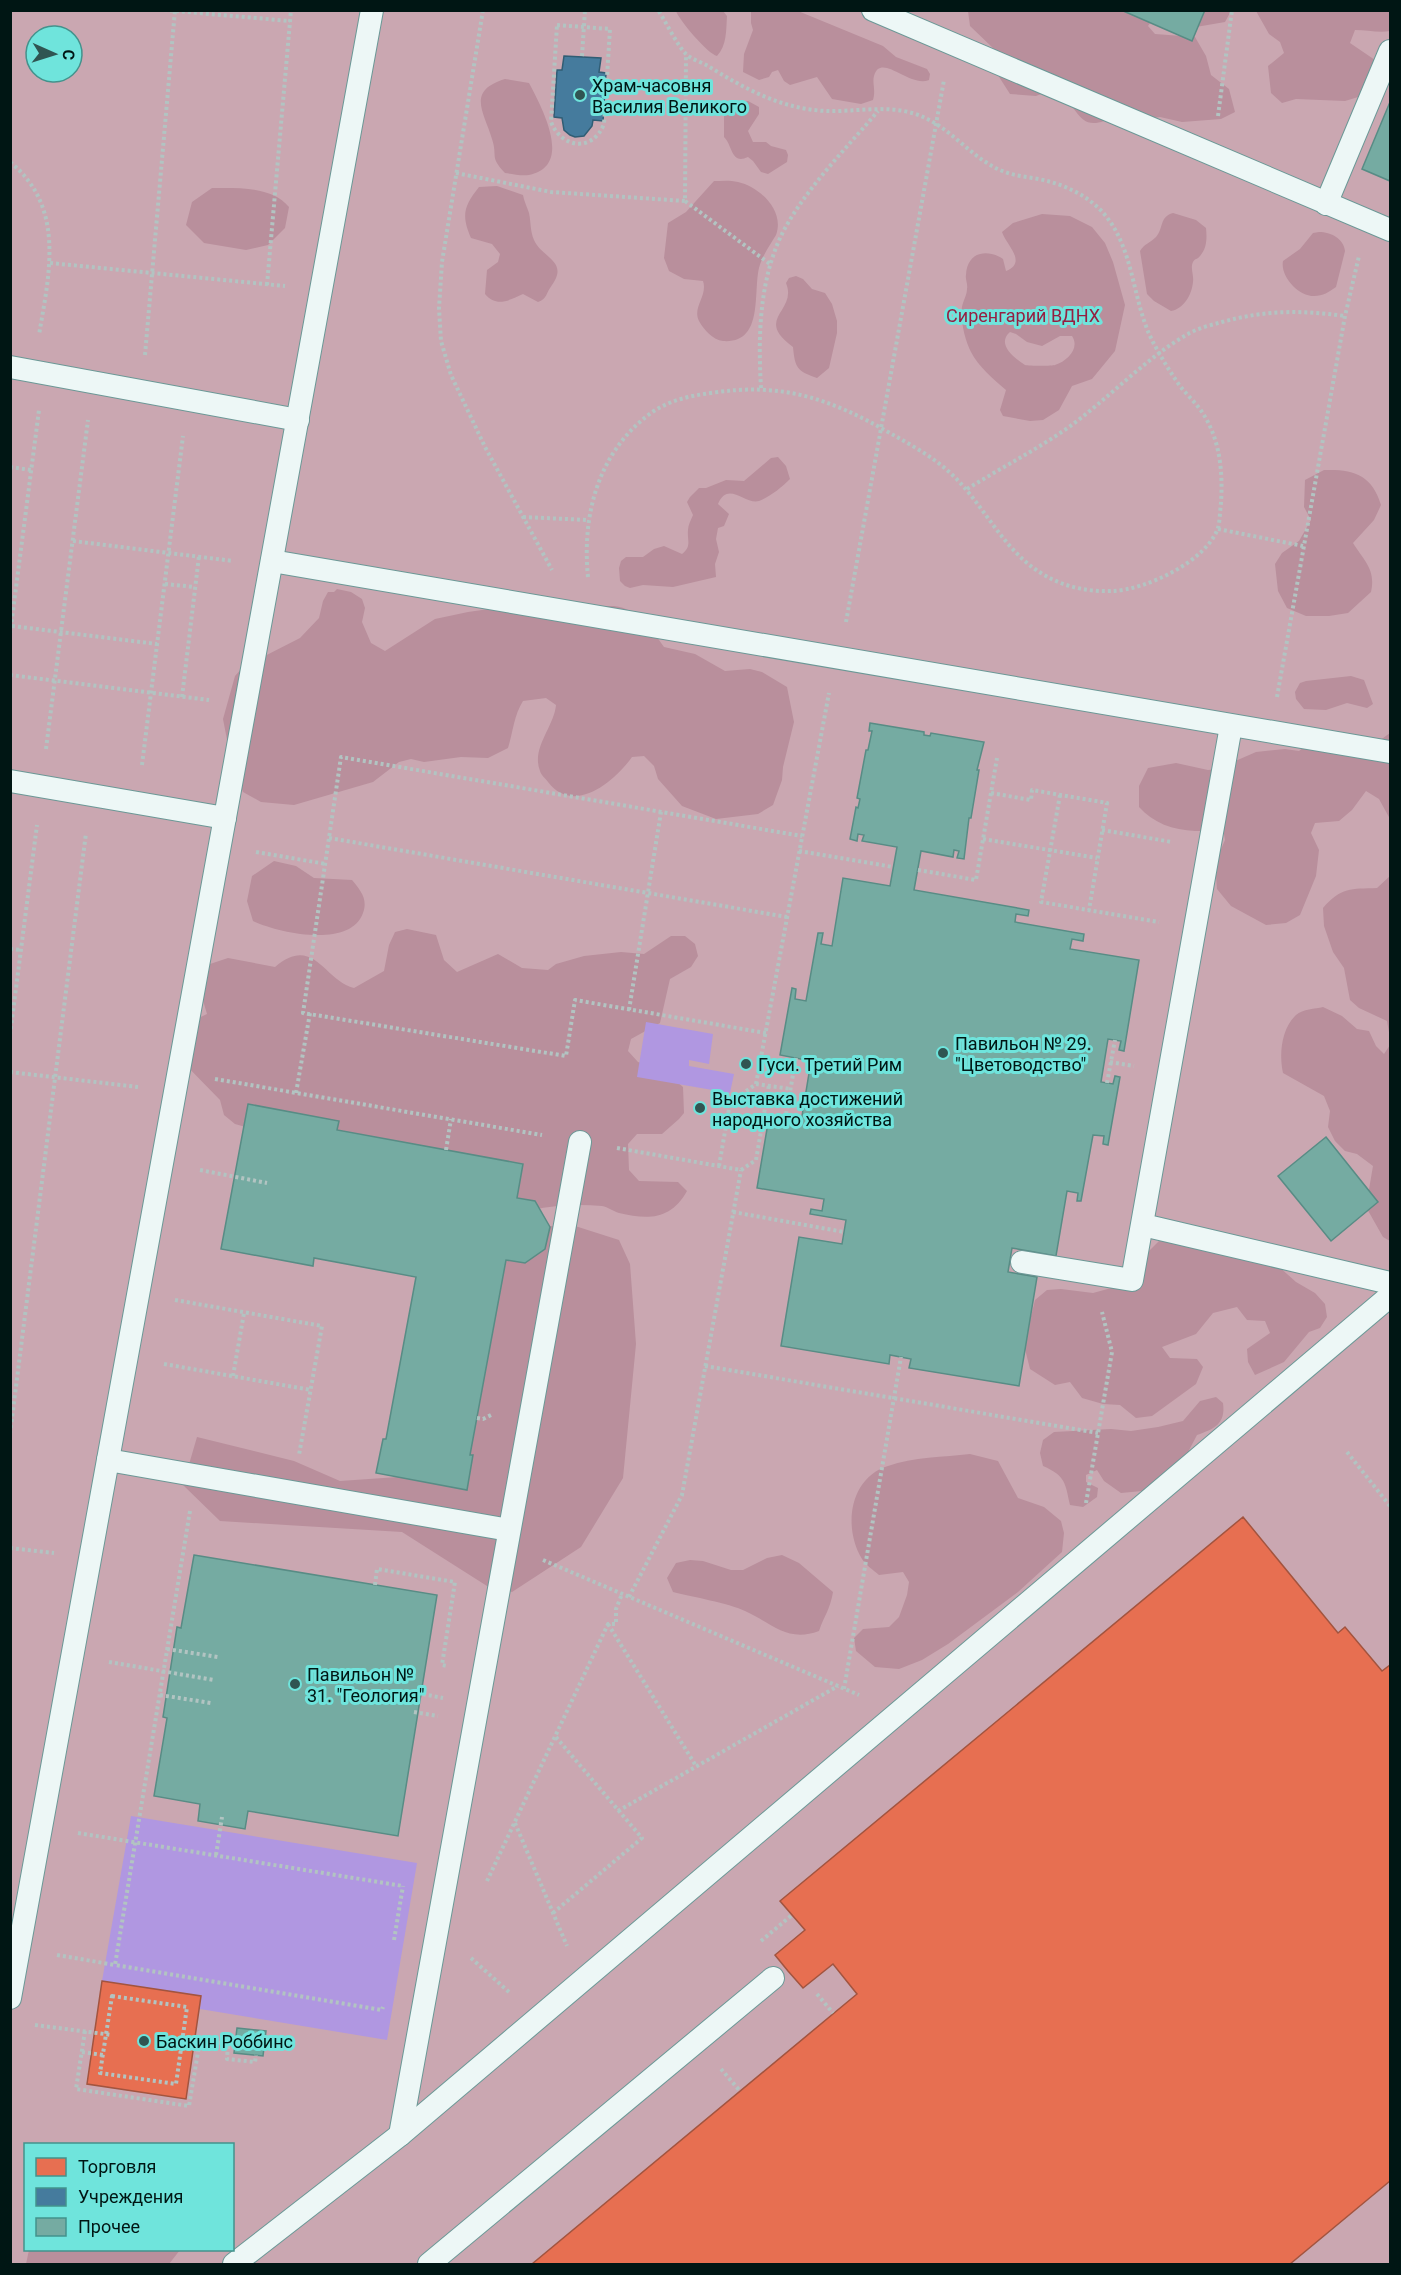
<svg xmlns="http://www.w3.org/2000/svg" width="1401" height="2275" font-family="Roboto,sans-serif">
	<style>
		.green { fill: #caa7b1; fill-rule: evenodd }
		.forest { fill: #b98f9c; fill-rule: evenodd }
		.water { fill: #b097e1 }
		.shops { fill: #e76f51; stroke: #a2543f; stroke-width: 1.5 }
		.public { fill: #457b9d; stroke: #305d74; stroke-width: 1.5 }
		.building { fill: #75aba2; stroke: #588c85; stroke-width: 1.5 }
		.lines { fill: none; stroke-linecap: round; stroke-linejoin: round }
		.service-casing { stroke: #6b9896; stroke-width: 24 }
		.path { stroke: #b2c4c2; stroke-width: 4; stroke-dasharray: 3 3; stroke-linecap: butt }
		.service { stroke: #edf7f6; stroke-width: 22 }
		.poi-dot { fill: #305552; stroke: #6fe4dc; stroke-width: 2 }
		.labels { text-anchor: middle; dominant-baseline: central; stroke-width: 6; stroke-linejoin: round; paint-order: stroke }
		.poi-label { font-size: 18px; fill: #001614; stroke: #6fe4dc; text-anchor: start }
		.park-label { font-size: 18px; fill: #951f41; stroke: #6fe4dc }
	</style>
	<rect width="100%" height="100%" fill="#8ac9c5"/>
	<path class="green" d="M11 11H1390V2264H11ZM36 36H72V72H36ZM26 2144H232V2250H26Z"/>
	<g class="forest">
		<path d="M676 11H723L727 16C726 31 727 45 717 56 708 54 679 20 676 11Z"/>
		<path d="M798 11 883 46 896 57 927 69 930 74 929 80C909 88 881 52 874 76 872 83 876 90 873 100L861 104 832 99 817 77 790 85 784 81 778 70 772 72 769 77 759 80 743 72 744 54 753 30 751 23V11Z"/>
		<path d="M968 11H1231L1225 22 1196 27 1156 14 1148 26 1155 34 1195 37 1206 56 1211 75 1229 89 1235 112 1221 119 1182 122 1160 117 1139 120 1118 114C1078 138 1081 109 1056 88L1036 96 1010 94 994 69V49L970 26Z"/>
		<path d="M1256 11H1390V31C1379 33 1367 30 1355 30L1350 43 1375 60 1368 94 1345 101 1296 99 1282 103 1271 93 1268 66 1284 53 1280 42 1269 34Z"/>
		<path d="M505 79 529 83C542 108 574 166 529 175 521 176 512 174 505 173 489 156 498 157 492 139 484 112 466 91 505 79Z"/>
		<path d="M748 101 759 107V114L748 131 753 142H766L771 146 786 150 788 155 787 162 768 174 761 172 753 161 748 157C731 165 733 146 724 137V115L737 103Z"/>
		<path d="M714 181C721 181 730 180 738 182 760 187 785 211 776 235 770 245 762 256 759 268 753 293 764 344 723 341 713 340 704 330 699 321 692 307 708 296 703 281L684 279 669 271 664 258 668 223 686 212Z"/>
		<path d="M497 186 523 195C524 201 527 207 529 213 531 222 530 231 534 240 542 258 569 261 552 285 546 293 547 299 538 302L523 294C509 300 497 308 485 294L487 270 498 262 500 254 492 244 471 238C461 215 464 206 479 187Z"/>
		<path d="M212 188C237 188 272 186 289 207L285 228 268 245 246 250 204 243 186 225 192 202Z"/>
		<path d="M1173 213 1196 220 1206 228C1207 238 1207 248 1200 256 1196 261 1196 257 1193 262 1190 268 1194 275 1193 282 1192 294 1184 309 1171 311L1154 301 1147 294 1140 251C1144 244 1150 243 1156 237 1164 228 1159 217 1173 213Z"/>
		<path d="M1042 214 1070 216 1092 227 1105 243 1113 262 1125 305 1115 351 1092 379 1072 386 1059 410 1043 420 1030 421 1003 416 1000 410 1006 390C994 380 978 366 971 352 965 340 960 320 962 307 963 301 967 295 967 289 968 284 965 279 966 275 967 252 987 248 1003 259L1006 271C1028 262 1006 245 1002 232L1013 223ZM1010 332 1016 334 1027 342 1042 346 1060 336H1072C1080 348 1068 361 1055 365 1053 366 1029 366 1025 365 1014 358 996 344 1010 332Z"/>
		<path d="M1319 232C1331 232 1344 239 1345 251L1336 287C1329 292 1323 296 1314 296 1298 296 1280 276 1283 261L1300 249 1313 233Z"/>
		<path d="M796 276 803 279 812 289 825 293 832 304 837 321V333L829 368 817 378C797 371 795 368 793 347 753 318 798 312 786 283L789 278Z"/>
		<path d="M778 457 786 466 790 479C782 487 770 497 759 501 745 505 728 480 718 504L729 514 724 526 718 528 716 539 719 552 715 564 716 577 673 587 643 585 630 588 625 586 620 581 619 568 621 561 626 557H643L654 549 664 546 682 554C692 546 687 541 688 530 688 525 691 520 693 515L687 502 690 497 699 488H706L726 480 744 481 771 458Z"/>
		<path d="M1324 470C1354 469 1372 475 1381 505L1374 520 1353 543C1364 561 1376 569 1371 592L1348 613 1329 616H1306L1287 608 1278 591 1275 564 1282 553 1299 541 1311 520 1304 507 1305 480Z"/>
		<path d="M337 589 351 592 362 599 365 608 362 622 371 643 385 651 435 619 468 612 496 608 614 606C638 609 651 628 664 647L695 654 725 671 750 669 762 672 787 687 794 722 783 767 782 780 773 805 758 814 716 819 682 806 658 779 654 766 644 756 632 757C615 781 574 816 548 782 546 779 541 775 540 771 531 748 554 727 556 705L546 698 523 701C514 715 513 732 508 748L488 758 461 757 424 762 411 759 399 762 373 782 294 805 261 802 243 792 230 755 223 719 235 676 243 667 300 638 319 618 323 601 328 592H334Z"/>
		<path d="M1351 676 1364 680 1373 704 1367 708 1347 703 1326 710 1304 709 1296 699 1295 692 1300 683 1306 681Z"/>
		<path d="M1390 733V819L1379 799 1366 791 1352 810 1339 821 1315 823 1311 833 1319 850 1316 876 1300 915 1286 923 1266 925 1231 906 1217 889 1215 863 1225 840 1223 828C1209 826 1205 832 1195 831 1173 830 1153 823 1139 807V786L1148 768 1176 763 1208 770 1217 769 1256 752 1285 749 1299 751 1318 737 1372 746Z"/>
		<path d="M274 861 296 866 314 878 352 880C361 891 368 899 363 913 350 949 279 933 253 921L247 901 252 876Z"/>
		<path d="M1390 876V1038L1387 1021 1359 1008 1350 1000 1344 968 1333 952 1324 926 1323 908C1341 887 1351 889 1377 888Z"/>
		<path d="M407 929 436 935 444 960 457 972 498 954 522 968 548 970 556 964 584 956 621 952 644 954 671 936H685L695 944 698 956 691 967 670 979 660 1023 631 1039 628 1051 638 1062 666 1072 683 1087 684 1113 679 1119 662 1134H637L628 1144 629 1170 639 1181 678 1182 687 1191C671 1220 648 1220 619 1213 613 1211 608 1207 602 1206 579 1204 554 1205 532 1210L235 1124 224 1115 220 1100 180 1059 188 1023 207 1014 202 997 210 964 228 958 275 967C314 934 324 981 354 988L384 971 389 945 395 932Z"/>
		<path d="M1323 1007 1342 1016 1357 1029 1369 1031 1376 1046 1384 1054 1390 1045V1241L1383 1237 1366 1207 1373 1166 1357 1154 1345 1151 1335 1141 1328 1127 1330 1111 1324 1096 1283 1073C1279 1055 1281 1029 1296 1015 1303 1009 1315 1009 1323 1007Z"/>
		<path d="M572 1225 619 1240 630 1264 636 1344 623 1478 581 1547 512 1592 487 1586 402 1532 220 1521 183 1485 197 1437 294 1461 340 1481 441 1474 493 1257 517 1228Z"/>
		<path d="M1190 1238 1277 1265 1296 1282 1315 1293 1325 1304 1327 1317 1320 1328 1309 1332 1284 1362 1255 1375 1248 1362 1247 1349 1270 1333 1265 1321 1247 1320 1237 1307 1213 1313 1196 1334 1162 1347 1170 1358 1197 1359 1203 1367 1196 1384 1152 1416 1136 1418 1120 1405 1103 1404 1082 1398 1070 1382 1055 1385 1030 1369 1024 1345 1035 1300 1047 1290 1061 1289 1093 1293 1126 1284 1138 1262 1159 1241Z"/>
		<path d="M1216 1397 1223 1403C1226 1424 1214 1429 1197 1435L1187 1454 1172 1472 1142 1491 1121 1493 1104 1481 1097 1470 1086 1475V1482L1098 1488 1097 1497 1083 1507 1070 1505C1065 1483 1066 1476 1043 1466L1040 1453 1043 1440 1054 1432 1111 1429 1131 1431 1158 1427 1183 1421 1200 1401Z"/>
		<path d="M970 1454 998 1461 1018 1498 1044 1507 1061 1521 1064 1533 1062 1552 1018 1592 948 1644 922 1660 899 1669 875 1667 856 1651 854 1638 863 1629 889 1627 899 1617 907 1595 909 1582 903 1572 879 1575C873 1570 866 1565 862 1559 843 1528 849 1478 888 1466 913 1457 944 1457 970 1454Z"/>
		<path d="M782 1555 799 1563 833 1592C830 1610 824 1616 819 1631 787 1643 772 1623 745 1611 728 1603 693 1597 673 1592L667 1578 676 1563 690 1560 703 1561 731 1570H743L767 1558Z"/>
		<path d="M29 2250H180L169 2264H26Z"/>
	</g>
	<g class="water">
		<path d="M646 1022 713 1034 709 1064 689 1060V1066L734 1074 730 1093 637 1077Z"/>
		<path d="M131 1816 417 1863 387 2040 200 2009 201 1996 102 1981Z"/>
	</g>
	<g class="shops">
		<path d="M1243 1517 1338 1633 1345 1627 1382 1671 1390 1665V2181L1290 2264H532L857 1994 833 1964 803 1988 788 1971 775 1955 805 1930 780 1901Z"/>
		<path d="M102 1981 201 1996 186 2099 87 2084Z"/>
	</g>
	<path class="public" d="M564 56 601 58 599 72 606 73 603 121 593 120 592 126 584 136 575 137 570 135 564 130 562 118 554 117 557 70H562Z"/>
	<g class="building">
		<path d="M1121 10H1205L1192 41Z"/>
		<path d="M1390 102V181L1362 169Z"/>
		<path d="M870 723 924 732V735L930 736 931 733 984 742 977 770H979L971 818H969L964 859 957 858 959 851 954 850 953 857 921 851 914 890 1029 910 1028 916 1016 914 1015 922 1084 934 1083 941 1072 939 1070 949 1139 960 1124 1051 1119 1050 1121 1041 1108 1039 1101 1082 1113 1084 1115 1076 1120 1077 1108 1145 1103 1144 1104 1136 1093 1135 1081 1201H1077L1078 1193 1067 1191 1056 1256 1012 1248 1008 1272 1037 1277 1019 1386 909 1368 911 1359 890 1355 889 1364 781 1346 799 1237 842 1244 846 1220 810 1214 811 1209 822 1211 824 1199 757 1188 769 1117 801 1122 811 1061 780 1055 792 988 796 989 795 999 806 1001 818 933H823L821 944 832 946 843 878 890 886 897 847 862 841 864 835 858 834 857 841 850 839 856 807 858 808 860 799 857 798 866 750H868L872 731H869Z"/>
		<path d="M248 1104 339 1121 337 1130 523 1164 517 1198 535 1201 550 1227 545 1249 525 1263 506 1260 470 1455H473L467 1490 376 1473 383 1439H386L416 1277 314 1258 313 1266 221 1249Z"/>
		<path d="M1326 1137 1378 1202 1331 1241 1278 1176Z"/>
		<path d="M194 1555 437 1595 398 1836 248 1811 245 1829 198 1821 200 1804 154 1796 167 1718 163 1717 177 1627 181 1628Z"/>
		<path d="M237 2028 266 2031 263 2056 234 2053Z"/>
	</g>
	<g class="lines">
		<defs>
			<g id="service">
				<path d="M873 10 1390 230"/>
				<path d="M1326 204 1390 51"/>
				<path d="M10 367 298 420"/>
				<path d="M272 561C645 622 1017 690 1390 752"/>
				<path d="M10 781 225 818"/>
				<path d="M1143 1225 1390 1283"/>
				<path d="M1022 1262 1132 1280 1231 726"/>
				<path d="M108 1460 509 1530"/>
				<path d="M10 1998 372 10"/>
				<path d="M400 2135 580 1142"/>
				<path d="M234 2264 400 2135 1390 1296"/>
				<path d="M429 2264 773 1978"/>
			</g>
		</defs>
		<use href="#service" class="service-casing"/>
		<g class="path">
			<path d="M164 10 290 21"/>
			<path d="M483 10 442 262 439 308 441 341 451 375 485 447 552 570"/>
			<path d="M557 25 610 29 604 124C593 152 562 149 551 122Z"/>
			<path d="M582 56 585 10"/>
			<path d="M1218 116 1232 10"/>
			<path d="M10 162C66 207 49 275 39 335"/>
			<path d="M456 173 551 192 685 201 686 54"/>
			<path d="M685 201 770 264"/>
			<path d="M50 263 285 286"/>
			<path d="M267 285 291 10"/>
			<path d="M145 355 175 10"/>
			<path d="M761 388C758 336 759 278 784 230 808 186 846 149 878 111"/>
			<path d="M10 467 31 470"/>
			<path d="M967 489C1001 468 1036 450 1069 427 1108 399 1147 357 1188 334 1198 328 1211 325 1222 322 1266 310 1300 310 1345 316"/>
			<path d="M523 517 588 520"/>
			<path d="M1218 529 1303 546"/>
			<path d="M73 541 233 561"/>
			<path d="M588 577C582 517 597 455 647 416 666 401 688 396 711 393 781 382 829 398 890 433 909 444 930 455 947 470 984 502 1002 552 1046 576 1065 587 1089 592 1112 591 1145 590 1206 562 1218 528 1220 521 1220 510 1221 503 1223 471 1220 439 1202 412 1196 403 1187 395 1180 386 1170 372 1161 357 1153 342 1132 302 1135 251 1105 215 1091 198 1068 186 1047 181 1033 177 1018 177 1005 172 971 160 949 123 912 113 885 105 854 112 826 111 782 109 745 89 708 66 701 62 691 59 686 54 677 45 666 22 658 10"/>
			<path d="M165 584 195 587"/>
			<path d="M846 622 944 80"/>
			<path d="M12 626 157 644"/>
			<path d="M10 634 39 410"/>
			<path d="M10 675 209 700"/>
			<path d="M182 697 199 556"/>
			<path d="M1277 697 1345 316 1359 256"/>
			<path d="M46 749 88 420"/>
			<path d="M142 765 183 436"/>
			<path d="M991 793 1031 800 1032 790 1107 803 1089 910"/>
			<path d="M1060 795 1041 902 1159 922"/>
			<path d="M1102 830 1172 842"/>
			<path d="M329 838 787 917"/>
			<path d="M983 839 1097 858"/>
			<path d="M799 851 893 867"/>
			<path d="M256 852 326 864"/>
			<path d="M918 870 976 880 997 758"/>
			<path d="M10 949 21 950"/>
			<path d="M629 1010 661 812"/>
			<path d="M766 1033 575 1000 566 1056 303 1013 341 757 802 836"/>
			<path d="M10 1035 37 825"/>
			<path d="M1110 1062 1134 1066"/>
			<path d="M10 1072 138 1087"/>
			<path d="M215 1079 542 1135"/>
			<path d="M1107 1083 1115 1040"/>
			<path d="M756 1084 829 693"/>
			<path d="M296 1093 310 1013"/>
			<path d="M785 1120 796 1058"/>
			<path d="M617 1148 741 1170 756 1160 769 1085"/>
			<path d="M446 1150 451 1119"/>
			<path d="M719 1166 730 1103 756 1084 791 1089"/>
			<path d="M200 1170 267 1183"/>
			<path d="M733 1212 844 1232"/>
			<path d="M175 1300 322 1326 299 1455"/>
			<path d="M164 1364 311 1390"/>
			<path d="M705 1366 1098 1433"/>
			<path d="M233 1376 244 1313"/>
			<path d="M477 1418 483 1419 493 1414"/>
			<path d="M10 1434 86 833"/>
			<path d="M1347 1452 1390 1506"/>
			<path d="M1086 1503 1112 1352 1102 1312"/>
			<path d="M190 1511 115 1965 382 2010 383 2007"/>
			<path d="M10 1548 54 1553"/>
			<path d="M543 1560 859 1695"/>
			<path d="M375 1585 377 1569 455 1582 442 1665 447 1666"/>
			<path d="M629 1597 682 1495 741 1170"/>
			<path d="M608 1624 696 1766"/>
			<path d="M167 1649 218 1657"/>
			<path d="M109 1662 214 1680"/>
			<path d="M844 1689 901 1357"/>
			<path d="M417 1693 443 1698"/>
			<path d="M160 1695 211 1703"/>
			<path d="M414 1712 438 1716"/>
			<path d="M618 1811 838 1686"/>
			<path d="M515 1823 567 1946"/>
			<path d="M78 1833 403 1886"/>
			<path d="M216 1855 222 1817"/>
			<path d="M487 1881 608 1624H616V1609L622 1594"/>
			<path d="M553 1913 642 1838 555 1736"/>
			<path d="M394 1940 403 1886"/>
			<path d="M761 1941 792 1915"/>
			<path d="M57 1955 115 1965"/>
			<path d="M471 1958 510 1993"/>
			<path d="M817 1994 833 2013"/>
			<path d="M112 1996 187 2007 176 2084 100 2073Z"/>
			<path d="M35 2025 112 2035"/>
			<path d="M85 2031 76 2089 189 2106 200 2040 228 2044 227 2059 255 2062 256 2055"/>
			<path d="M82 2052 103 2055"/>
			<path d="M721 2069 740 2091"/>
		</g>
		<use href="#service" class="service"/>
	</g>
	<g class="poi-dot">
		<circle cx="580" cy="95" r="6"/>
		<circle cx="943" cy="1053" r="6"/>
		<circle cx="746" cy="1064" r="6"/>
		<circle cx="700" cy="1108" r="6"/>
		<circle cx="295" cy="1684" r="6"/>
		<circle cx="144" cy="2041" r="6"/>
	</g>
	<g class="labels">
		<g class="poi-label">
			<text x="592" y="85">Храм-часовня<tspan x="592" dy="21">Василия Великого</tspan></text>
			<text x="955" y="1043">Павильон № 29.<tspan x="955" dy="21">"Цветоводство"</tspan></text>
			<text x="758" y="1064">Гуси. Третий Рим</text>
			<text x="712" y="1098">Выставка достижений<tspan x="712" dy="21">народного хозяйства</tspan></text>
			<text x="307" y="1674">Павильон №<tspan x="307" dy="21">31. "Геология"</tspan></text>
			<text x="156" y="2041">Баскин Роббинс</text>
		</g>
		<g class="park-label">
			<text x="1023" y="315">Сиренгарий ВДНХ</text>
		</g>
	</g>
	<rect width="1401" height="2275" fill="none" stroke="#001614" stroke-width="24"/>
	<rect x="24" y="2143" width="210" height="108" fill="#6fe4dc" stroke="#43928c" stroke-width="1.5"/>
	<rect x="36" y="2158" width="30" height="18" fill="#e76f51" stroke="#43928c" stroke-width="1.5"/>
	<text x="78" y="2173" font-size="18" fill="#001614">Торговля</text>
	<rect x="36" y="2188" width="30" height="18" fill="#457b9d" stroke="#43928c" stroke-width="1.5"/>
	<text x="78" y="2203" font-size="18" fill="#001614">Учреждения</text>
	<rect x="36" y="2218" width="30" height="18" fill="#75aba2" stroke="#43928c" stroke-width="1.5"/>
	<text x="78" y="2233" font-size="18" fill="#001614">Прочее</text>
	<g transform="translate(54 54) rotate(93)"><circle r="28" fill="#6fe4dc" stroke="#43928c" stroke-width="1.5"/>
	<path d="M0-4.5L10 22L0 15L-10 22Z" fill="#305552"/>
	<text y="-9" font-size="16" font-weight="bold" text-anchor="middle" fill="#001614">С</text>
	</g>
</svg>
